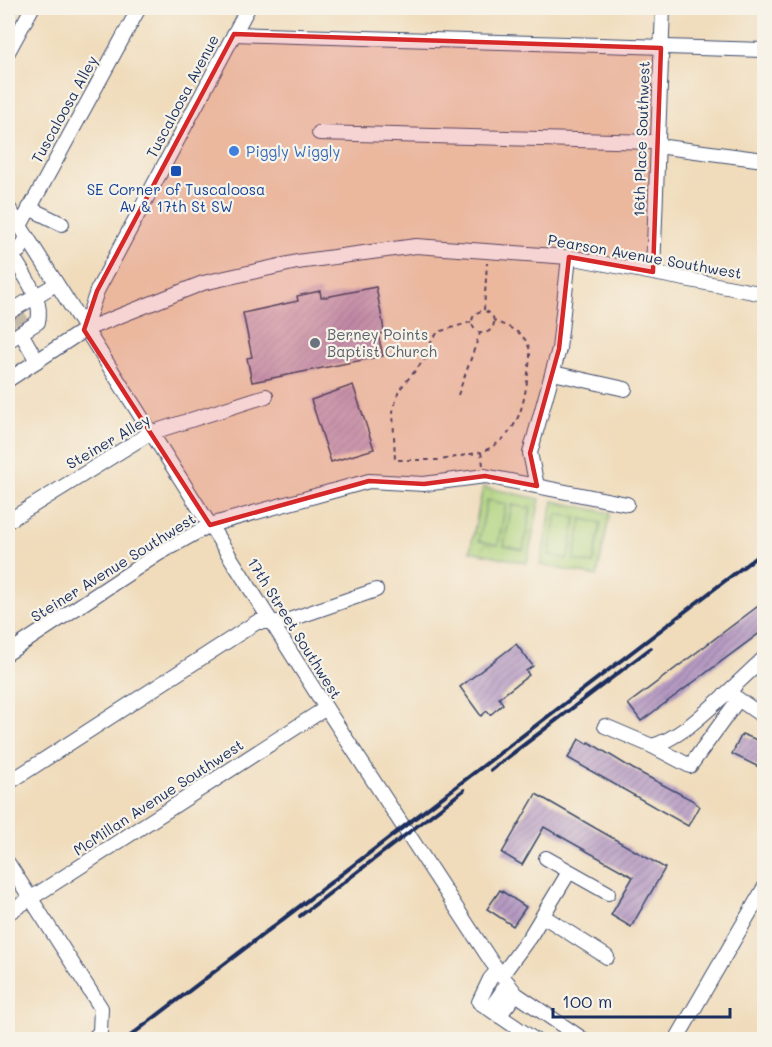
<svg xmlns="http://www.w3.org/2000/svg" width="772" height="1047" font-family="Mali,sans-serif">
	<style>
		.park { fill: url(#park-crowns); stroke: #64806d; stroke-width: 1.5 }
		.garden { fill: #aed27c; stroke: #64806d; stroke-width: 1.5 }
		.building { fill: url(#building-hatch) }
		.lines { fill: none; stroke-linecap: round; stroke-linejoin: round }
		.minor-tunnel { stroke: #c5b9a8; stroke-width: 14; stroke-dasharray: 14 7; stroke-linecap: butt }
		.minor-casing { stroke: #3b496c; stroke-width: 16 }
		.path { stroke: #3b496c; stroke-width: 2; stroke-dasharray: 4.5 4.5; stroke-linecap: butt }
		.minor { stroke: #fff; stroke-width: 14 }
		.rail { stroke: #1b2f5e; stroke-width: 4 }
		.marked { fill: #d62828; fill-opacity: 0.2; stroke: #d62828; stroke-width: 4.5; stroke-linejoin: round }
		.shop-dot { fill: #3f7fe0; stroke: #f7f3e8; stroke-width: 2 }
		.transit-dot { fill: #1a4fb4; stroke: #f7f3e8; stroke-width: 2 }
		.worship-dot { fill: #6b7280; stroke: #f7f3e8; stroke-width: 2 }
		.labels { text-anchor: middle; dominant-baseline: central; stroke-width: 4.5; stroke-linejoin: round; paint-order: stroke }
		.street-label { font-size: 15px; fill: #1b2f5e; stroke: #f7f3e8 }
		.shop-label { font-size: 15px; fill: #366cbe; stroke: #f7f3e8; text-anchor: start }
		.transit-label { font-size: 15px; fill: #164399; stroke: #f7f3e8 }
		.worship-label { font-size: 15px; fill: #5b616d; stroke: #f7f3e8; text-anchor: start }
	</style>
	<defs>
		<pattern id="park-crowns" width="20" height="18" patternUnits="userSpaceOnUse" patternTransform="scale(1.5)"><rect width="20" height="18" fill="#aed27c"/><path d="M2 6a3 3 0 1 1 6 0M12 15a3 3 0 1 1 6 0" fill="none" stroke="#95b56e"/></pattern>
		<pattern id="building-hatch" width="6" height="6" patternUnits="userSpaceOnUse" patternTransform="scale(1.5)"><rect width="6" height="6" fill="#b69ac2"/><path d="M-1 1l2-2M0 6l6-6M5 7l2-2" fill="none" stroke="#937ea1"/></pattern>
	</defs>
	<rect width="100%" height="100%" fill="#f7f3e8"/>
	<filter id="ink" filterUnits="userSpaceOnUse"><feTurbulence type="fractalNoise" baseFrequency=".0167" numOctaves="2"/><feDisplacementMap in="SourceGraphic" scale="12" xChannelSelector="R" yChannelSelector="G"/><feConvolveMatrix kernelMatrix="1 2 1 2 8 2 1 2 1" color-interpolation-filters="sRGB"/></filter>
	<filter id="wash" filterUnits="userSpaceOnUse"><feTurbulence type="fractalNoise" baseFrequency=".008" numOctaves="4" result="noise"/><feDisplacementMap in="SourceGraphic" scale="24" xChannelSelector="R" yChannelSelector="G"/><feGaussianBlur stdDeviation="1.35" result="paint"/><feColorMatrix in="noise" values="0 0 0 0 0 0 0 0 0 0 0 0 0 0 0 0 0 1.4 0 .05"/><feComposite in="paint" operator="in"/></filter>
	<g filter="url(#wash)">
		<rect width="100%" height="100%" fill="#f0dcbb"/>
		<g class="park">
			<path d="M483 487 540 499 527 563 470 551Z"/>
			<path d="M553 501 610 513 597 576 540 565Z"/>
		</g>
		<g class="garden">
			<path d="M487 500 506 504 498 545 479 541Z"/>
			<path d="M512 505 531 509 523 550 504 546Z"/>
			<path d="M557 514 576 518 568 559 549 555Z"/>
			<path d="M582 519 601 523 593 564 574 560Z"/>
		</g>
		<g id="blocks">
			<g class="building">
				<path d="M376 287 383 324 384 333 378 334 383 356 252 382 247 358 252 357 243 313 298 301 297 296 320 291 321 297H326Z"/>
				<path d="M353 385 374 449 331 462 311 400Z"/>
				<path d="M765 601V629L641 721 628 704Z"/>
				<path d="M516 644 533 666 526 671 529 675 499 698 503 704 490 715 487 711 481 716 460 687Z"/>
				<path d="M742 734 765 743V770L732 754Z"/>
				<path d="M579 739 588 744 589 742 633 769 692 800 699 806 688 826 568 758Z"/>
				<path d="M536 794 665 868 631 927 611 915 633 877 544 827 522 865 502 853Z"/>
				<path d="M500 890 526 907 513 926 487 909Z"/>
			</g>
		</g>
	</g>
	<g filter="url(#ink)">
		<use href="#blocks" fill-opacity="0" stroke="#3b496c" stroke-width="1.5"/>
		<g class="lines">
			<g class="minor-tunnel">
				<path d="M16 312 23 323"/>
				<path d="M8 326 11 331"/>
			</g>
			<defs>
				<g id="minor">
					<path d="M234 34 764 50"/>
					<path d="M8 52 32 8"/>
					<path d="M319 133 652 142 665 147 764 160"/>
					<path d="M8 207 326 708 491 961 516 994 584 1040"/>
					<path d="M29 208 62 224"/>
					<path d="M20 226 139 8"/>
					<path d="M8 258 20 250 27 237"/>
					<path d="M653 272 663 8"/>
					<path d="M8 313 56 284"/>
					<path d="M84 330 97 291 248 8"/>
					<path d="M21 333 37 361"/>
					<path d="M8 341 38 322C43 300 28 282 17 263"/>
					<path d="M553 373 625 389"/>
					<path d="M8 380 84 330 203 283 297 262 416 246 569 257 764 294"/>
					<path d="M537 486 530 453 559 349 569 257"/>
					<path d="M8 521 150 433 266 396"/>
					<path d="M8 653 158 554 210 525 369 481 424 484 485 476 627 504"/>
					<path d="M728 692 764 658"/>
					<path d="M605 726 652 746C682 737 705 712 728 692L764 717"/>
					<path d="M652 746 690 766 738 700"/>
					<path d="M8 783 257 622H283L376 590"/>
					<path d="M546 858 608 893"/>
					<path d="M8 863 101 1008 100 1032 92 1040"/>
					<path d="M8 913 326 708"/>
					<path d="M543 916 607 957"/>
					<path d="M498 970 490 979 479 1002 535 1040"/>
					<path d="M502 975 531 935 569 872"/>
					<path d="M490 1009 508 983"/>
					<path d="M499 1016 516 994"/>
					<path d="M8 1035 11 1040"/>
					<path d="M676 1040 764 888"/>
				</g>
			</defs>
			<use href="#minor" class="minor-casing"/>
			<g class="path">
				<path d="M484 310 487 263"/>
				<circle cx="483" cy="322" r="11"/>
				<path d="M471 322 438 332 431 342 430 353 399 390 393 411 395 460H441L481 452"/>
				<path d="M458 395 480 333"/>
				<path d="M483 465 481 452C517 438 524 408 528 373 529 364 532 353 528 345 523 332 507 326 494 321"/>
			</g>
			<use href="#minor" class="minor"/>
			<g class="rail">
				<path d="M491 770 651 648"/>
				<path d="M300 916 464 790"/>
				<path d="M125 1040 764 551"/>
			</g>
		</g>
	</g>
	<path class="marked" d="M234 34 661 48 653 272 569 257 559 349 530 453 537 486 485 476 424 484 369 481 210 525 84 330 97 291Z"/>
	<circle class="shop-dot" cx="234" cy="151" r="6"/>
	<rect class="transit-dot" x="170" y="165" width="12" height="12" rx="3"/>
	<circle class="worship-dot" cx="315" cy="343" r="6"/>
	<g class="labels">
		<g class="street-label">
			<text transform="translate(182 96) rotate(-62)">Tuscaloosa Avenue</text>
			<text transform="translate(64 109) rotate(-61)">Tuscaloosa Alley</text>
			<text transform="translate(641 139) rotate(-88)">16th Place Southwest</text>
			<text transform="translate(645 256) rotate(10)">Pearson Avenue Southwest</text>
			<text transform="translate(108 441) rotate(-30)">Steiner Alley</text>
			<text transform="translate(113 567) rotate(-32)">Steiner Avenue Southwest</text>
			<text transform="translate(295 628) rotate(58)">17th Street Southwest</text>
			<text transform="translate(158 797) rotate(-33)">McMillan Avenue Southwest</text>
		</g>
		<g class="shop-label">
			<text x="246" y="151">Piggly Wiggly</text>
		</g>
		<g class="transit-label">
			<text x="176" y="189">SE Corner of Tuscaloosa<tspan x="176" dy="17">Av &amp; 17th St SW</tspan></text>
		</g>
		<g class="worship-label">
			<text x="327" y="334">Berney Points<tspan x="327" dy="17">Baptist Church</tspan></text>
		</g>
	</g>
	<rect width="772" height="1047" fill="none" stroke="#f7f3e8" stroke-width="30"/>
	<path d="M553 1008v9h177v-9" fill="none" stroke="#1b2f5e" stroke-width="3"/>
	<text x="562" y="1008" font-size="18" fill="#1b2f5e" stroke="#f7f3e8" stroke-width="4.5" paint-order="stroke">100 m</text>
</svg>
